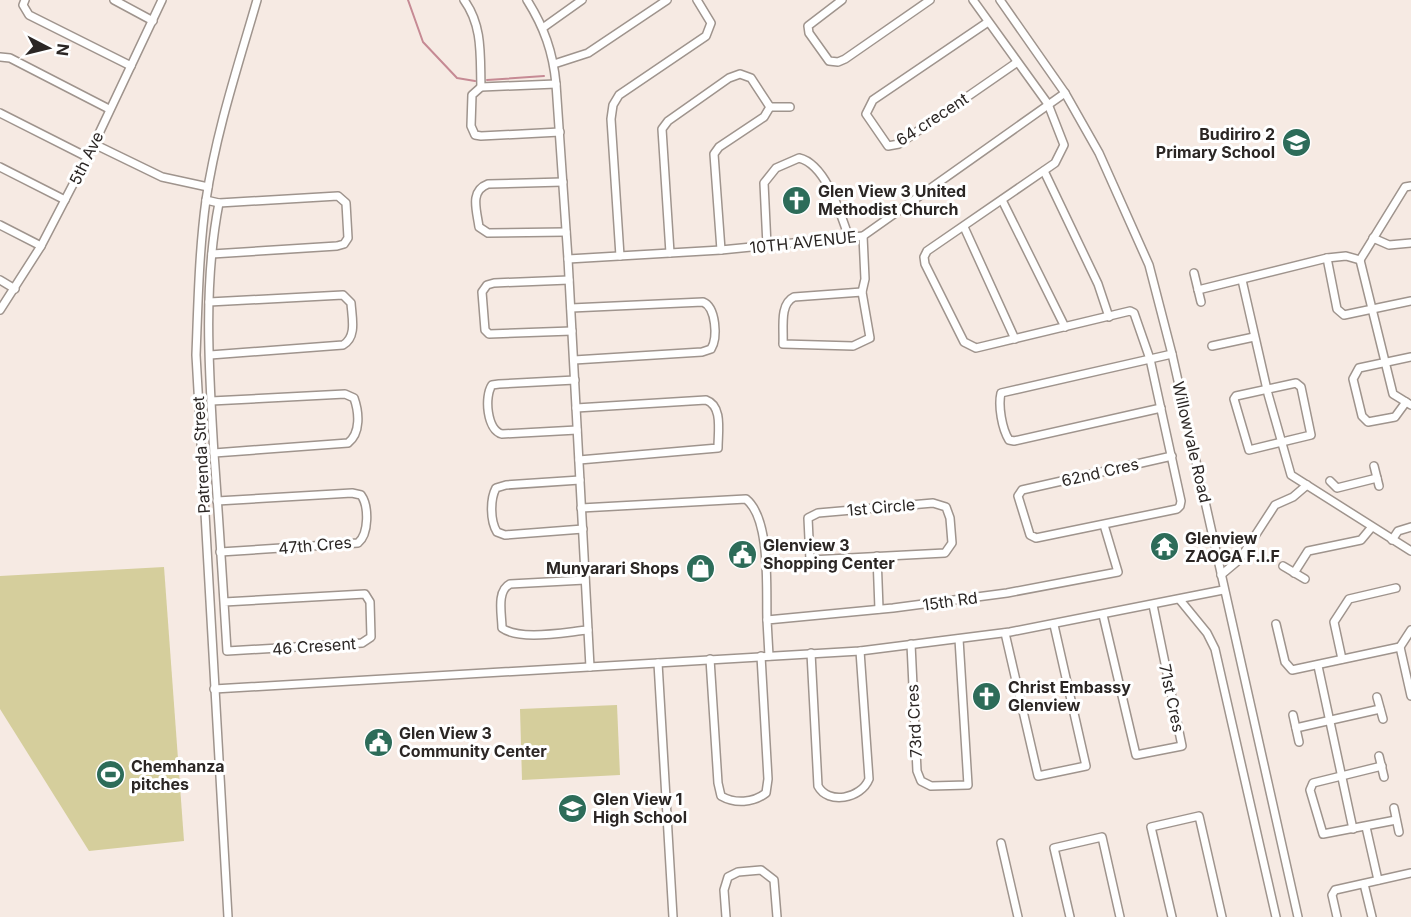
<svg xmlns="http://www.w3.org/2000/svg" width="1411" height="917" font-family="Inter,sans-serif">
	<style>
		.green { fill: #d5ce9c }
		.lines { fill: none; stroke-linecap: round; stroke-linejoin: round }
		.stream { stroke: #c68a94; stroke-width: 2 }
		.minor-casing { stroke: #9f948d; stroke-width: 10 }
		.minor { stroke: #fff; stroke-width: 7 }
		.labels { text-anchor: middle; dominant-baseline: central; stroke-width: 6; stroke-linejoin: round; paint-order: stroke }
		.street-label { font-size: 16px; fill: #2b2624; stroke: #fff }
		.poi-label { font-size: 16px; font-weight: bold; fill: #2b2624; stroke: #fff; text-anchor: start }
	</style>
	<rect width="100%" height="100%" fill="#f6eae3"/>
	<g class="green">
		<path d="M164 567 184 841 89 851 0 709V576Z"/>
		<path d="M617 705 620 775 522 780 520 709Z"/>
	</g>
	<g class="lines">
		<g class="stream">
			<path d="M408 0 423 42 457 78 475 81"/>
			<path d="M487 80 544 76"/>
		</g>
		<defs>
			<g id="minor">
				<path d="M25 0 23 5 29 15 131 66"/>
				<path d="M114 0 153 21"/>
				<path d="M464 0C483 26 480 56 481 87"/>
				<path d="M527 0C544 27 553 52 556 84L568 259 590 667"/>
				<path d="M842 0 808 26 809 33 829 61 838 62 845 59 930 0"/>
				<path d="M973 0 1048 104 1064 145 1055 163 927 251 924 257 925 264 964 342 976 348 1130 311 1134 313 1150 359 1181 501 1180 506 1177 509 1036 538 1030 535 1018 496 1022 490 1172 456"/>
				<path d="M1000 0 1065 93 1099 153 1149 265 1172 354 1298 917"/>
				<path d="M988 22 873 100 866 114 888 146 899 144 1016 63"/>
				<path d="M544 27 582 0"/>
				<path d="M0 57 10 58 109 109"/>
				<path d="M554 64 588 53 667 0"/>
				<path d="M556 84 481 87 472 95 471 126 475 135 481 136 560 132"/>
				<path d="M770 107H790"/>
				<path d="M0 113 87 157"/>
				<path d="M94 144 162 177 208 187"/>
				<path d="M0 167 65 200"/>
				<path d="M1044 171 1098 284 1109 317"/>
				<path d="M563 182 488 184C469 191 477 211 479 227L488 233 566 232"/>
				<path d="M206 200 219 203C203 285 209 371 214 454 219 520 223 586 227 651L362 643 371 637 370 602 365 594 224 602"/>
				<path d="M1002 200 1065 327"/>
				<path d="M0 225 41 246"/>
				<path d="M964 227 1015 339"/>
				<path d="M1373 238 1389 245 1411 243"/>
				<path d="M767 246 764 183 776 168 799 158C826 164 841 215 849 238"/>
				<path d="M670 253 662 129 668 121 729 78 740 74 751 78 770 107 764 117 719 147 714 154 721 250"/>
				<path d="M212 254 337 246 344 244 348 238 346 203 338 196 219 203"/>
				<path d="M620 256 611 119 613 105 619 95 706 36 711 23 697 0"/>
				<path d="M1327 258 1337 309 1344 315 1411 301"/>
				<path d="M568 259 721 250 863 236 1065 93"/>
				<path d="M1360 260 1393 394 1411 405"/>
				<path d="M1360 260 1405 187 1411 186"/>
				<path d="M1194 273 1201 302"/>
				<path d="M0 280 15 289"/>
				<path d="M569 280 494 283 487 285 482 292 485 330 489 334 572 331"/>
				<path d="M1242 280 1268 394 1291 475 1411 551"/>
				<path d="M1198 290 1327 258 1346 256 1360 260"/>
				<path d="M862 292 870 338 853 346 783 344C784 329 779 304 794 297Z"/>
				<path d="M862 292 865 279 863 236"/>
				<path d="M209 302 343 295 351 303C352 318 357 337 343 345L210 355"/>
				<path d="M571 308 703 302C716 307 718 338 711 349L702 352 574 360"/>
				<path d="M0 310 41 246 94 144 162 0"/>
				<path d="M1212 346 1254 337"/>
				<path d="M575 380 499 384 492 385C484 397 487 430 502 434L577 430"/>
				<path d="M1296 383 1301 387 1311 435 1249 450 1234 399 1236 396Z"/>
				<path d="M211 401 345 394 354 398C359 412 361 433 348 443L214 453"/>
				<path d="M1406 402 1395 417 1368 422 1362 416 1353 379 1359 368 1411 357"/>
				<path d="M576 408 706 400C723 406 718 431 718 448L579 460"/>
				<path d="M1161 408 1014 441 1009 440C1002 429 998 406 1001 393L1172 354"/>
				<path d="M1374 466 1379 486"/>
				<path d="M580 480 506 485 496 488C490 499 490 521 497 532L505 535 583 529"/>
				<path d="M1330 481 1337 488 1377 478"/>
				<path d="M217 501 352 493 361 495C369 506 369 534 358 543L220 552"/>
				<path d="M933 503 946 507 950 518 952 543 945 553 810 560 808 518 818 513Z"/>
				<path d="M581 508 746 499C771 519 766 589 767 620"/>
				<path d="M1392 540 1398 531 1411 527"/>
				<path d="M877 556 879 609"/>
				<path d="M1283 566 1305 579"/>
				<path d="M1294 573 1308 551 1361 540 1371 528"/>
				<path d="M1221 575 1240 559 1275 505 1293 497 1307 485"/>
				<path d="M585 580 510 584C496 591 502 615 502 628 520 641 565 632 588 630"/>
				<path d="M1180 600 1207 633 1215 649 1276 917"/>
				<path d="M1103 615 1136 755 1182 746 1153 605"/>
				<path d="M1276 624 1285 662 1292 670 1400 647"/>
				<path d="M1411 630 1400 647 1411 696"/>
				<path d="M1005 633 1038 776 1086 766 1054 625"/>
				<path d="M911 644 917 771 921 781 931 786 968 785 959 639"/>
				<path d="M811 653 818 786C828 805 861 799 869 779L860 651"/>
				<path d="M769 656 767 620 893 608 1007 593 1118 572 1104 525"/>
				<path d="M710 659 718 783 721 796C735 804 753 803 766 793L768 779 761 656"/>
				<path d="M1342 659 1334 622 1349 599 1396 588"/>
				<path d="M658 663 673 917"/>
				<path d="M1318 666 1353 829"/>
				<path d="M214 689 860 651 1010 632 1223 590"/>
				<path d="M1377 697 1383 719"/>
				<path d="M1293 715 1299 742"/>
				<path d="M1296 728 1380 709"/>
				<path d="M1379 756 1384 777"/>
				<path d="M1382 766 1313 783 1310 790 1323 834 1396 820"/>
				<path d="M1394 808 1399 832"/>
				<path d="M1366 827 1378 880"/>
				<path d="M1001 843 1018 917"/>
				<path d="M1364 884 1372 917"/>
				<path d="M228 917 196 355C198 303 199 251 206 200 216 132 238 66 257 0"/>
				<path d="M726 917 724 890 728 877 738 872 761 870 774 880 777 917"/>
				<path d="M1070 917 1054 848 1102 837 1120 917"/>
				<path d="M1172 917 1151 827 1199 816 1222 917"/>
				<path d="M1337 917 1332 895 1335 890 1411 873"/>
			</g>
		</defs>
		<use href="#minor" class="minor-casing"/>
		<use href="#minor" class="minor"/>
	</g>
	<defs>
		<symbol id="school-disc" viewBox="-11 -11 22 22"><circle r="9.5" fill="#2d6c59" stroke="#fff"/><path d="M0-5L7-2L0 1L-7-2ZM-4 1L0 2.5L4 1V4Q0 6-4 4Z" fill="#fff"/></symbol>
		<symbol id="church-disc" viewBox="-11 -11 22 22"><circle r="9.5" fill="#2d6c59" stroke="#fff"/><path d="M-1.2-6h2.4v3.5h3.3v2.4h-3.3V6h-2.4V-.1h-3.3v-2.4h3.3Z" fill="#fff"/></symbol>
		<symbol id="temple-disc" viewBox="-11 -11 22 22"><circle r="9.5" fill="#2d6c59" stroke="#fff"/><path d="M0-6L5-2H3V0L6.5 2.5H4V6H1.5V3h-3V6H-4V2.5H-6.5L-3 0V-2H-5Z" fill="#fff"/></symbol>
		<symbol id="civic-disc" viewBox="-11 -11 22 22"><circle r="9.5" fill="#2d6c59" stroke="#fff"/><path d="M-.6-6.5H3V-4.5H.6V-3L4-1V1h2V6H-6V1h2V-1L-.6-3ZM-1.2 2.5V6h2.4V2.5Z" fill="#fff"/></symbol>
		<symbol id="shop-disc" viewBox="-11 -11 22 22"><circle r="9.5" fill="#2d6c59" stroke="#fff"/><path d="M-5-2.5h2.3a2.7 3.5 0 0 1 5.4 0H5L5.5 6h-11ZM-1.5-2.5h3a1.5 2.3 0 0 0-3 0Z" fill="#fff"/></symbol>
		<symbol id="stadium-disc" viewBox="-11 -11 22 22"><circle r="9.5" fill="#2d6c59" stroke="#fff"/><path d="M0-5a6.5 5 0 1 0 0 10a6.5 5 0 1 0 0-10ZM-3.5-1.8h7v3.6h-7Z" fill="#fff"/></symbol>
	</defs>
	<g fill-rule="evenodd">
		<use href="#school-disc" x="1280" y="126" width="33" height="33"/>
		<use href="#church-disc" x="780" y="184" width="33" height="33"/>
		<use href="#temple-disc" x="1148" y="530" width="33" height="33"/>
		<use href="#civic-disc" x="726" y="538" width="33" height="33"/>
		<use href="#shop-disc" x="684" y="552" width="33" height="33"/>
		<use href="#church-disc" x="970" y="680" width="33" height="33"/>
		<use href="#civic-disc" x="362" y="726" width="33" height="33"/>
		<use href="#stadium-disc" x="94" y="758" width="33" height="33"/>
		<use href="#school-disc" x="556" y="792" width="33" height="33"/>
	</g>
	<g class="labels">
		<g class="street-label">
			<text transform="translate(932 119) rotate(-33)">64 crecent</text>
			<text transform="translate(86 158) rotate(-64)">5th Ave</text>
			<text transform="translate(803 242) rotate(-6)">10TH AVENUE</text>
			<text transform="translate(1192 442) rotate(77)">Willowvale Road</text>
			<text transform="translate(201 455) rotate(-93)">Patrenda Street</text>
			<text transform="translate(1100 472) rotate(-13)">62nd Cres</text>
			<text transform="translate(881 507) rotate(-5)">1st Circle</text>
			<text transform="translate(315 545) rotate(-5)">47th Cres</text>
			<text transform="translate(950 601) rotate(-8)">15th Rd</text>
			<text transform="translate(314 646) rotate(-4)">46 Cresent</text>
			<text transform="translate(1172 698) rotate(78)">71st Cres</text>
			<text transform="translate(914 721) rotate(-93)">73rd Cres</text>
		</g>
		<g class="poi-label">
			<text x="1275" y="134" text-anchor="end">Budiriro 2<tspan x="1275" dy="18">Primary School</tspan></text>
			<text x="818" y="191">Glen View 3 United<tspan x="818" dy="18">Methodist Church</tspan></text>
			<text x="1185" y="538">Glenview<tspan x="1185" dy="18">ZAOGA F.I.F</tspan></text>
			<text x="763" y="545">Glenview 3<tspan x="763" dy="18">Shopping Center</tspan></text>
			<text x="679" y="568" text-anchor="end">Munyarari Shops</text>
			<text x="1008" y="687">Christ Embassy<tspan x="1008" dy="18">Glenview</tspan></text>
			<text x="399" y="733">Glen View 3<tspan x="399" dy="18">Community Center</tspan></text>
			<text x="131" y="766">Chemhanza<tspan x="131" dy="18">pitches</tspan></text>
			<text x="593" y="799">Glen View 1<tspan x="593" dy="18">High School</tspan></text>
		</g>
	</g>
	<g transform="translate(48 48) rotate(97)" stroke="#ffffff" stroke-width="4.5" paint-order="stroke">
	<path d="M0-4.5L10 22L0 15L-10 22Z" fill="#2b2624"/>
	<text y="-9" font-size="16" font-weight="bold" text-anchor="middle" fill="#2b2624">N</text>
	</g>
</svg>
